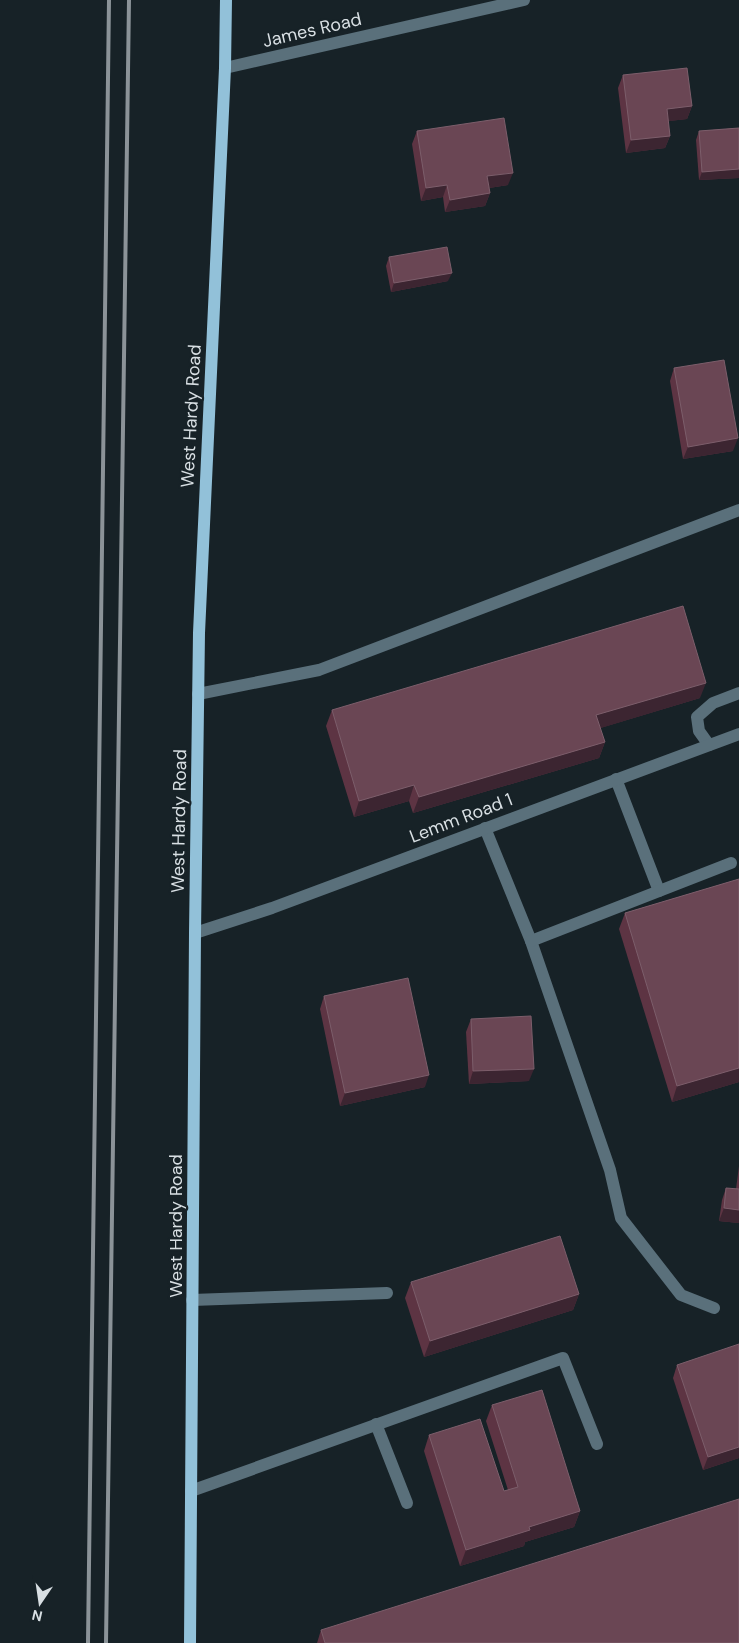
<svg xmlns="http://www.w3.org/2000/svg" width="739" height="1643" font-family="'DM Sans',sans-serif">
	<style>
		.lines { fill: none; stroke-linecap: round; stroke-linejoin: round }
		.minor { stroke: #5a707b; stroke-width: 12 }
		.major { stroke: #92c1d9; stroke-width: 12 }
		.rail { stroke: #8b9398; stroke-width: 4 }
		.wall { fill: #5d3443 }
		.shaded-wall { fill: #3c2531 }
		.building { fill: #6a4654; stroke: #7c5e6b }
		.labels { text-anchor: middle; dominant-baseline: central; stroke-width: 4.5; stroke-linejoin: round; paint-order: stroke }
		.street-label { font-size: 18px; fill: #d8dfe3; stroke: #172227 }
	</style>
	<rect width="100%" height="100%" fill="#172227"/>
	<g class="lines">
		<g class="minor">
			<path d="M225 68 524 0"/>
			<path d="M198 694 319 670 739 510"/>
			<path d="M709 745 699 731 697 717 713 703 739 693"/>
			<path d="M616 779 659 891"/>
			<path d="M485 828 531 941 610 1170 621 1218 681 1295 714 1308"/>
			<path d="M195 933 272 908 739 734"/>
			<path d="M531 941 731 863"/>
			<path d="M192 1300 387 1293"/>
			<path d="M376 1424 407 1503"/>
			<path d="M191 1491 563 1358 597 1444"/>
		</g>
		<path class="major" d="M190 1643 195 933 199 633 225 68 226 0"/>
		<g class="rail">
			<path d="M88 1643 109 0"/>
			<path d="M106 1643 129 0"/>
		</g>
	</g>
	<g class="wall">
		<path d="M623 75 692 106 687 119 668 121 670 136 665 148 626 153 618 88Z"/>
		<path d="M739 128V178L699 180 696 140 699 131Z"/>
		<path d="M417 131 508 185 489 188 490 193 485 206 445 212 443 197 421 201 412 144Z"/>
		<path d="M389 257 448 281 391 292 386 266Z"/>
		<path d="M674 368 733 451 683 459 670 381Z"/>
		<path d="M700 698 600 728 605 742 599 758 413 813 409 801 354 817 326 726 332 710Z"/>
		<path d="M739 879V1082L672 1102 619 929 625 913Z"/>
		<path d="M324 996 425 1087 340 1106 320 1009Z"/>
		<path d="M471 1019 529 1081 469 1084 466 1032Z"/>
		<path d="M739 1166V1223L719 1221 722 1200 726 1188 736 1189Z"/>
		<path d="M411 1282 579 1294 573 1310 424 1357 405 1298Z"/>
		<path d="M677 1365 739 1458 703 1470 673 1378Z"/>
		<path d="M492 1405 580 1511 574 1527 525 1542 524 1546 460 1566 424 1451 429 1435 504 1491 508 1490 486 1421Z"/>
		<path d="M321 1630 739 1643H317Z"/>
	</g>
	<g class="shaded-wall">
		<path d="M692 106 687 119 662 122 667 109Z"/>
		<path d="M670 136 665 148 626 153 631 140Z"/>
		<path d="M739 169V178L699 180 702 172Z"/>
		<path d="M513 173 508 185 483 189 487 176Z"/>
		<path d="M447 185 443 197 421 201 426 188Z"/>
		<path d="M490 193 485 206 445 212 450 200Z"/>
		<path d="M452 273 448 281 391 292 394 283Z"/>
		<path d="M738 438 733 451 683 459 688 447Z"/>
		<path d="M706 683 700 698 591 731 596 715Z"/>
		<path d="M605 742 599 758 413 813 419 797Z"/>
		<path d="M414 785 409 801 354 817 359 801Z"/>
		<path d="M739 1068V1082L672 1102 677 1086Z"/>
		<path d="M534 1069 529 1081 469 1084 473 1071Z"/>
		<path d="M429 1075 425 1087 340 1106 345 1093Z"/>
		<path d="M724 1208 739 1210V1223L719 1221Z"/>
		<path d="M579 1294 573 1310 424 1357 430 1341Z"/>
		<path d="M739 1447V1458L703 1470 708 1457Z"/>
		<path d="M580 1511 574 1527 525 1542 524 1546 460 1566 466 1550 529 1527Z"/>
	</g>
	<g class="building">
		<path d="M687 68 692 106 667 109 670 136 631 140 623 75Z"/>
		<path d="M504 118 513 173 487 176 490 193 450 200 447 185 426 188 417 131Z"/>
		<path d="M739 128V169L702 172 699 131Z"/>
		<path d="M447 247 452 273 394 283 389 257Z"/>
		<path d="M724 360 738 438 688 447 674 368Z"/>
		<path d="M683 606 706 683 596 715 605 742 419 797 414 785 359 801 332 710Z"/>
		<path d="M739 879V1068L677 1086 625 913Z"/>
		<path d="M408 978 429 1075 345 1093 324 996Z"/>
		<path d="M531 1016 534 1069 473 1071 471 1019Z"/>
		<path d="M726 1188 739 1189V1210L724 1208Z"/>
		<path d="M560 1236 579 1294 430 1341 411 1282Z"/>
		<path d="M739 1344V1447L708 1457 677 1365Z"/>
		<path d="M542 1390 580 1511 529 1527 530 1530 466 1550 429 1435 480 1419 504 1491 518 1487 492 1405Z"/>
		<path d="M739 1499V1643H325L321 1630Z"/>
	</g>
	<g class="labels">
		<g class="street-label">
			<text transform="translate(312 30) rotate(-13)">James Road</text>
			<text transform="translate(191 416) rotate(-87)">West Hardy Road</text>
			<text transform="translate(461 818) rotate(-21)">Lemm Road 1</text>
			<text transform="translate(179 821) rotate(-89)">West Hardy Road</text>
			<text transform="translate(176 1226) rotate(-90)">West Hardy Road</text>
		</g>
	</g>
	<g transform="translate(40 1603) rotate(193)" stroke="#172227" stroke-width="4" paint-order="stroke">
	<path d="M0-4L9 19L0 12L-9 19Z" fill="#d8dfe3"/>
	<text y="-8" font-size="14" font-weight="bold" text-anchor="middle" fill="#d8dfe3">N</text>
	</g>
</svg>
